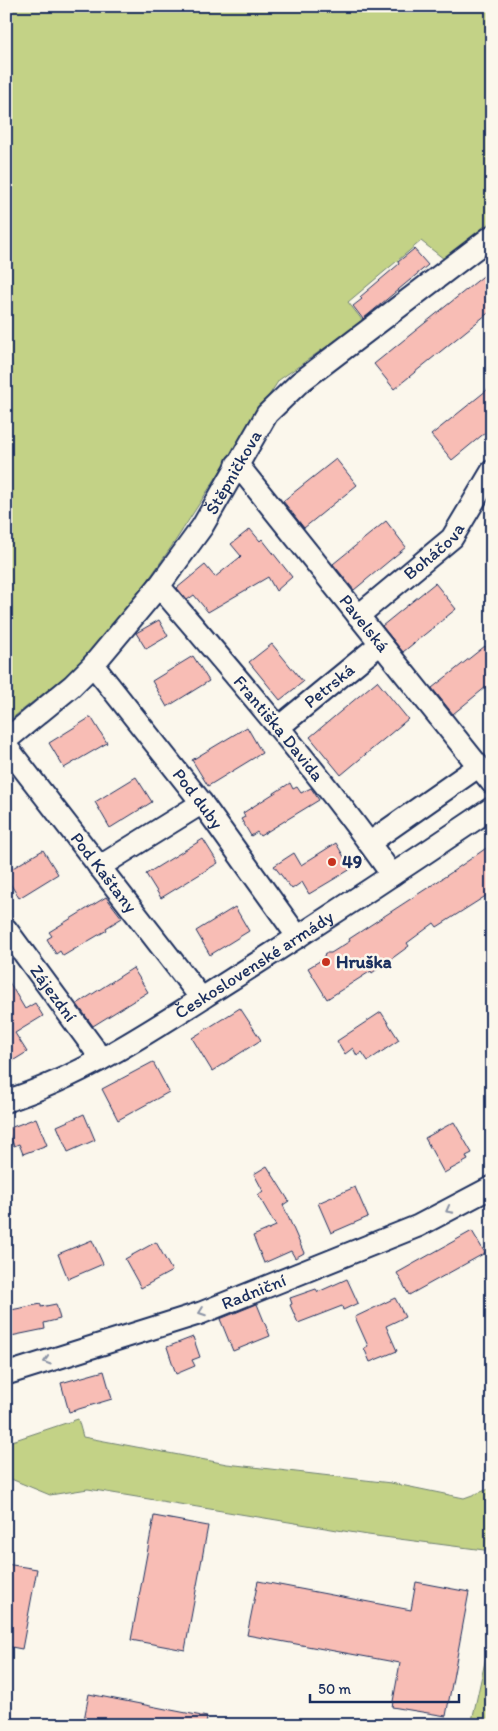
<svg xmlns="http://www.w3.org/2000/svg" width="498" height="1731" font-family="Itim,sans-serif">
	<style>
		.green { fill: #c3d286; stroke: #6f8072 }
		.building { fill: #f8bdb5; stroke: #1b2f5e }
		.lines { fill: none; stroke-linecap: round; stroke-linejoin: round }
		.minor-casing { stroke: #1b2f5e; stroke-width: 25 }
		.minor { stroke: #fbf7ec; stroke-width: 21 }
		.oneway { stroke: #8b93a5 }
		.poi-dot { fill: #c8321e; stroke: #fbf7ec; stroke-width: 2 }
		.labels { text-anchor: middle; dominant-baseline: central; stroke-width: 5; stroke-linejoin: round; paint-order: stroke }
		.street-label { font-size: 18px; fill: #1b2f5e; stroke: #fbf7ec }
		.poi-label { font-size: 18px; font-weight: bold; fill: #1b2f5e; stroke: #fbf7ec; text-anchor: start }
	</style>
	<rect width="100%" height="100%" fill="#fbf7ec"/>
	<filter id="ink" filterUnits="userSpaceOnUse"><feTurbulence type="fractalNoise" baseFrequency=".02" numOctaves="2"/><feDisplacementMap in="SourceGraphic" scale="10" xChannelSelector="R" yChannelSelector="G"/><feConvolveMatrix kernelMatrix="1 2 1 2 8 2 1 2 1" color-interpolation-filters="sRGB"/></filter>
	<g filter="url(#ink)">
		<g class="green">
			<path d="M6 6H492V221L444 259 421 241 348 302 363 321 279 380 174 543 100 649 6 723Z"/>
			<path d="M78 1419 83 1437 227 1464 391 1483 464 1498 492 1488V1551L368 1535 88 1489 50 1495 11 1479 6 1454V1443Z"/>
			<path d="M492 1630V1725H471Z"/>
		</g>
		<g class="building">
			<path d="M414 249 428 265 363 319 353 306 362 299 360 297 399 264 398 262Z"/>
			<path d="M492 269V310L394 389 374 364Z"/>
			<path d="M492 386V427L452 460 431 435Z"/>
			<path d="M336 459 357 485 304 528 283 501Z"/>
			<path d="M386 521 406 547 354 590 333 564Z"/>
			<path d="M250 529 260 541 262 539 292 577 276 591 268 577 208 612 194 595 187 600 177 588 205 565 215 577 239 558 241 556 231 544Z"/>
			<path d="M435 583 456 609 403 652 382 626Z"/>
			<path d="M159 620 168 636 146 649 136 633Z"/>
			<path d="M272 644 303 682 280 700 249 662Z"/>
			<path d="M485 646 492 654V682L453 714 432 688Z"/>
			<path d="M193 656 209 681 167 707 152 681Z"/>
			<path d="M377 681 408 719 341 775 310 737Z"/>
			<path d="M91 717 107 743 64 768 49 743Z"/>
			<path d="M247 727 262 753 208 786 192 760Z"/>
			<path d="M136 777 152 802 110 828 95 802Z"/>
			<path d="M290 783 293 789 297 787 301 793 311 788 319 800 260 836 257 832 251 836 241 819 245 817 243 813Z"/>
			<path d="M203 839 218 863 161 898 146 874Z"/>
			<path d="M336 843 351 869 309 894 302 882 292 889 274 866 294 853 301 865Z"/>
			<path d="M492 844V892L437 927 434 923 407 943 409 946 372 973 371 971 327 999 308 968 323 959 325 953H331L350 941 349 939 449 874Z"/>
			<path d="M43 850 58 874 19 898 6 877V872Z"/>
			<path d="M106 897 122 918 106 928 107 930 63 956 60 951 56 954 47 939 52 936 49 932Z"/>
			<path d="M235 907 249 931 210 955 196 931Z"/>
			<path d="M133 968 148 992 93 1026 77 1004Z"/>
			<path d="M6 977 25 1009 35 1003 43 1016 15 1033 27 1052 6 1065Z"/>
			<path d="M240 1008 261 1040 212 1071 192 1038Z"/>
			<path d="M381 1012 399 1040 368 1061 362 1052 357 1056 353 1048 345 1054 337 1041Z"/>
			<path d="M153 1062 169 1092 118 1120 102 1089Z"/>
			<path d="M84 1114 95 1140 68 1152 57 1126Z"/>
			<path d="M36 1118 47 1145 23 1154 19 1144 14 1146 7 1129Z"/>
			<path d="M454 1122 472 1153 466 1156 468 1160 444 1173 425 1138Z"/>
			<path d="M267 1166 289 1201 283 1205 304 1253 295 1258 291 1251 264 1263 253 1236 276 1226 258 1195 263 1191 254 1174Z"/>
			<path d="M355 1187 368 1217 331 1233 318 1203Z"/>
			<path d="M472 1231 485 1253 409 1295 397 1273Z"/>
			<path d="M92 1240 103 1264 68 1279 58 1254Z"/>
			<path d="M156 1242 172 1271 141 1288 125 1259Z"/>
			<path d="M347 1279 358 1303 343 1310 342 1306 298 1323 290 1305 292 1304 290 1298 316 1289 318 1292Z"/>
			<path d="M395 1298 405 1317 386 1326 397 1351 370 1362 364 1348 368 1346 355 1317Z"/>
			<path d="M41 1304V1307L56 1304 60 1319 44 1323 45 1329 6 1337V1311Z"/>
			<path d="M257 1304 270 1336 233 1351 220 1319Z"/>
			<path d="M193 1337 200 1357 192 1360 195 1366 176 1374 167 1347Z"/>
			<path d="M104 1371 112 1399 69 1412 61 1383Z"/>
			<path d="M154 1516 208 1526 185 1650 131 1640Z"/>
			<path d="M6 1564 37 1569 22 1649 6 1646Z"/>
			<path d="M258 1581 411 1610 416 1582 469 1592 446 1716 392 1707 400 1663 247 1635Z"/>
			<path d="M89 1694 207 1717 206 1725H83Z"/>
		</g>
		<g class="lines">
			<defs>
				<g id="minor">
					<path id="s1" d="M237 464 492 783"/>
					<path id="s2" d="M159 586C239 680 321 774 392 875"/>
					<path id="s3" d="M358 616 452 538 492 471"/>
					<path id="s4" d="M93 665 202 803 298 937"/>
					<path id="s5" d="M279 727 380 644"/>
					<path id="s6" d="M6 740 72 686 93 665 159 586 202 527 267 414 299 383 492 236"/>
					<path id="s7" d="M6 746 201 998"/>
					<path d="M369 843 479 766"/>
					<path d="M99 867 202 803"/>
					<path id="s8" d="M6 929 93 1047 100 1060"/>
					<path id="s9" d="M6 1101C87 1075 158 1026 229 981 317 925 405 867 492 808"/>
					<path id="s10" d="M6 1374 201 1313 418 1226 492 1187"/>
				</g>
			</defs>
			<use href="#minor" class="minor-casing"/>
			<use href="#minor" class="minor"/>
		</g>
		<defs><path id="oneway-chevron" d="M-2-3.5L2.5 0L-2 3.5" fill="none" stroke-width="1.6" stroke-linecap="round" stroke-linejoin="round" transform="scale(1.25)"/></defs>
		<g class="oneway">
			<use href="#oneway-chevron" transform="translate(449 1210) rotate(152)"/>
			<use href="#oneway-chevron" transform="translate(202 1312) rotate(160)"/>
			<use href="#oneway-chevron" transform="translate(47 1361) rotate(163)"/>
		</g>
	</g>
	<g class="poi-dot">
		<circle cx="332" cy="862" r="5"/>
		<circle cx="326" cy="962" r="5"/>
	</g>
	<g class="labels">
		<g class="street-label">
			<text stroke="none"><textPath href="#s6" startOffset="354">Štěpničkova</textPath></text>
			<text stroke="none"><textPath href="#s3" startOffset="100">Boháčova</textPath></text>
			<text stroke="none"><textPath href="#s1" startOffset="204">Pavelská</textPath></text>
			<text stroke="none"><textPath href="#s5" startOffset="65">Petrská</textPath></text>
			<text stroke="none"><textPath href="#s2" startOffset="186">Františka Davida</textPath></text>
			<text stroke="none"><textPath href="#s4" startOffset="170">Pod duby</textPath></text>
			<text stroke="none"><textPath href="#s7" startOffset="160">Pod Kaštany</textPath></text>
			<text stroke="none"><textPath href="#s9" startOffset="284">Československé armády</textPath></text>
			<text stroke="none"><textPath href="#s8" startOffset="80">Zájezdní</textPath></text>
			<text stroke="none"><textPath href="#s10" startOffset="261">Radniční</textPath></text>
		</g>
		<g class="poi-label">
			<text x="342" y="862">49</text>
			<text x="336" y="962">Hruška</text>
		</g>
	</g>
	<rect width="498" height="1731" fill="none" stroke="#fbf7ec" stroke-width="25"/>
	<rect x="12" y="12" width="473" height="1706" fill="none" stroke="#1b2f5e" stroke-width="2" filter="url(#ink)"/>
	<path d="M310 1694v8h149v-8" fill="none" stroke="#1b2f5e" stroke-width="2.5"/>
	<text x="318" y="1694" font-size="15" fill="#1b2f5e" stroke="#fbf7ec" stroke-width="4" paint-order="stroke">50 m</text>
</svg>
